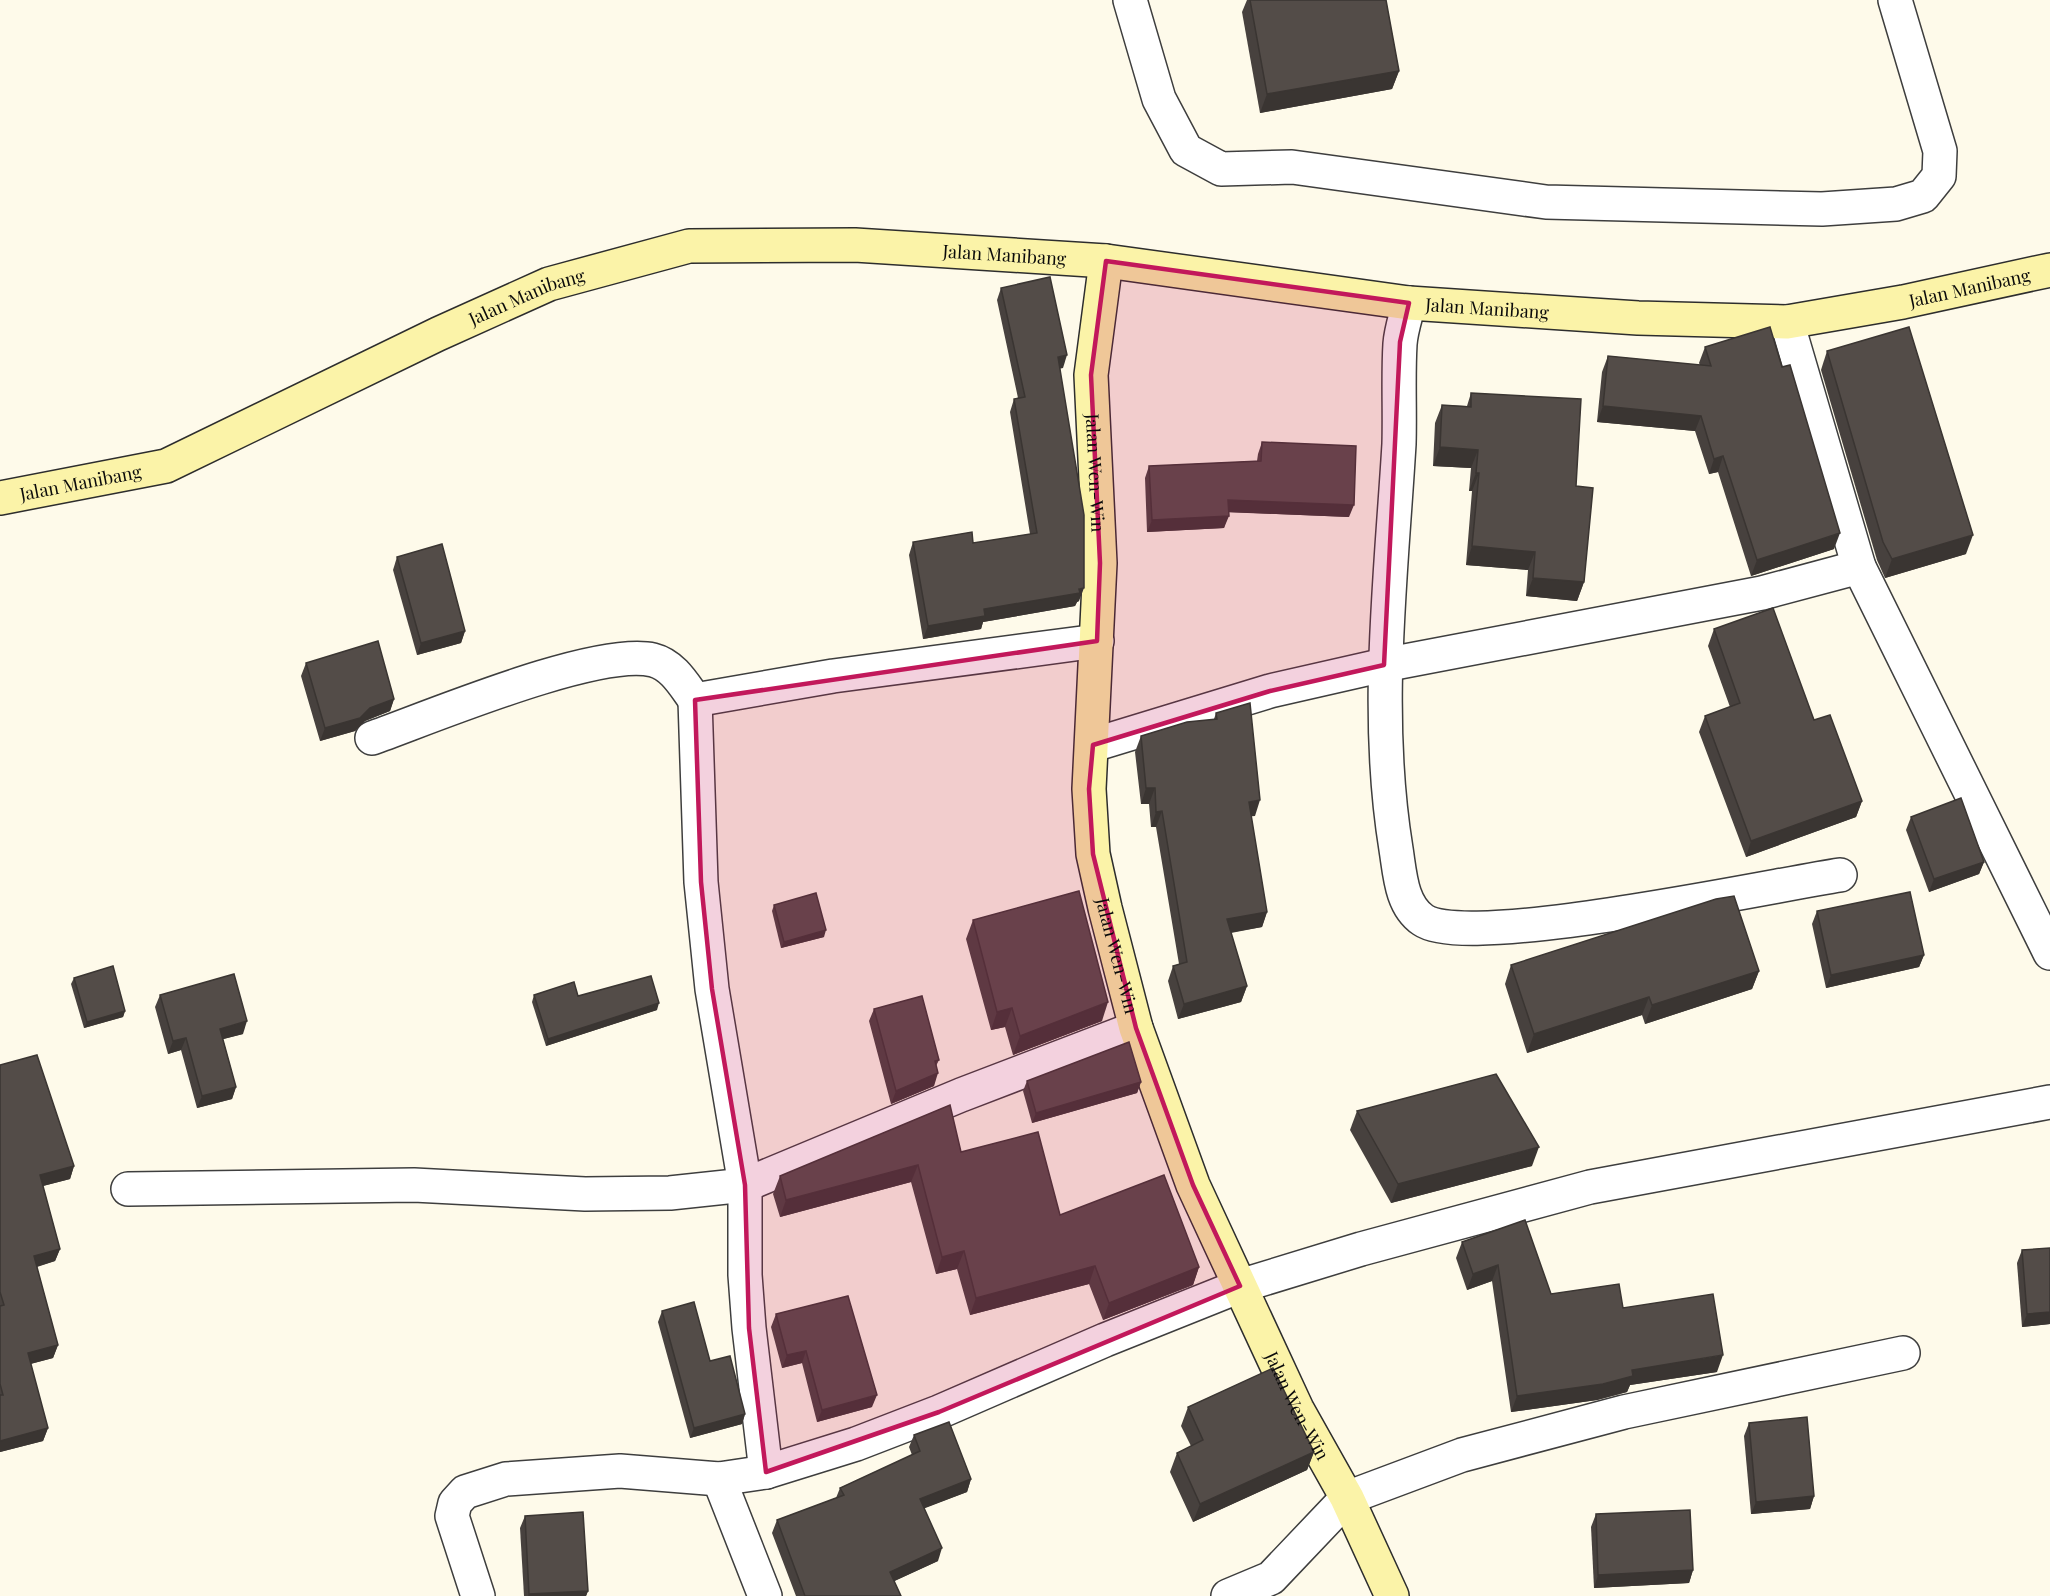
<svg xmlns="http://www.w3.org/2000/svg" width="2050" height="1596" font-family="'Playfair Display',serif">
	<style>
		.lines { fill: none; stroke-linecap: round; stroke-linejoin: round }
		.street-casing { stroke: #3e3e3e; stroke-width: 36 }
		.secondary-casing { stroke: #2d2d2d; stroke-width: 36 }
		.street { stroke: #fff; stroke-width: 33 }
		.secondary { stroke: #fbf3a8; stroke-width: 33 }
		.wall { fill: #47413e }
		.shaded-wall { fill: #3a3532 }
		.building { fill: #534c48; stroke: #3a3532; stroke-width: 1.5 }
		.marked { fill: #c2185b; fill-opacity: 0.2; stroke: #c2185b; stroke-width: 4.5; stroke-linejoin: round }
		.labels { text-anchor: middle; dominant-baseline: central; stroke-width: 6; stroke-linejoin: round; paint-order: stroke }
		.street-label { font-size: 18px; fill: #0b0b0b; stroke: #fff }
	</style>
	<rect width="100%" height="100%" fill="#fefaea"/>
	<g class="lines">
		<defs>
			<g id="street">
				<path d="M1130 0 1159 99 1186 150 1221 169 1292 167 1546 202 1822 209 1896 204 1923 196 1939 176 1940 151 1895 0"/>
				<path d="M1409 303C1406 316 1401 330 1400 344 1398 377 1400 411 1399 444 1391 579 1374 714 1396 849 1400 874 1401 905 1423 920 1467 951 1773 885 1840 875"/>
				<path d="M1787 322 1859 567 2050 953"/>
				<path d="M695 700 701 882 712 989 745 1185V1275L749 1328 766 1472"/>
				<path d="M372 738C431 717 597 647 653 660 673 665 684 685 695 700L833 676 1097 641"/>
				<path d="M1093 745 1270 691 1384 665 1762 593 1859 567"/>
				<path d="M128 1189 414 1185 585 1194 670 1193 745 1185 961 1095 1136 1028"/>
				<path d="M719 1479 765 1596"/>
				<path d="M478 1596 452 1516 455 1503 465 1492 506 1479 620 1471 719 1479 766 1472 856 1444 939 1412 1105 1340 1240 1286 1361 1249 1590 1187 2050 1102"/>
				<path d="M1228 1596 1271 1578 1347 1498 1462 1455 1624 1412 1903 1353"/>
			</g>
			<g id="secondary">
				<path id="s1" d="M1106 261 1091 375 1100 563 1089 789 1093 854 1105 908 1136 1028 1193 1185 1297 1409 1347 1498 1392 1596"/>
				<path id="s2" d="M0 498 166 466 438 334 549 284 689 246 855 245 1106 261 1409 303 1638 318 1787 322 1903 302 2050 270"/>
			</g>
		</defs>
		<use href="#street" class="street-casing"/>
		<use href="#secondary" class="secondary-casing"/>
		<use href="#street" class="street"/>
		<use href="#secondary" class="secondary"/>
	</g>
	<g class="wall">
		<path d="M1247 0H1386L1399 71 1392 89 1260 113 1242 12Z"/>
		<path d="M1001 288 1063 368H1060L1079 601 1077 602 1075 606 983 622 981 629 923 639 909 555 913 542 973 543 1030 534 1010 412 1014 399 1018 398 997 300Z"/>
		<path d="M1705 347 1834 549 1751 576 1718 472 1709 474 1695 431 1597 422 1602 372 1608 356 1700 365 1699 363Z"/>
		<path d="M1827 351 1966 554 1885 578 1877 560 1821 370Z"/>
		<path d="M1471 393 1576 486 1584 582 1577 601 1526 596 1528 570 1466 565 1472 491H1469L1471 468 1433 466 1435 423 1442 405 1467 406Z"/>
		<path d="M1262 442 1349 517 1228 512 1224 528 1147 532 1145 478 1149 466 1257 461 1258 454Z"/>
		<path d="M397 557 465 631 461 643 417 655 393 570Z"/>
		<path d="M1714 629 1814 720 1862 801 1856 817 1746 857 1699 732 1705 716 1730 707 1708 646Z"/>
		<path d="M306 663 394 699 390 711 365 721 355 731 320 741 301 676Z"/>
		<path d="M1216 713 1255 816H1251L1267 912 1262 927 1231 933 1247 986 1241 1002 1178 1019 1168 981 1173 966 1179 964 1156 827H1151L1149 804H1141L1135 752 1141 736 1214 719Z"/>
		<path d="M1911 817 1984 862 1979 874 1929 892 1906 830Z"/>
		<path d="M774 905 824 937 781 948 772 911Z"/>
		<path d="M1817 911 1924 955 1919 967 1826 988 1812 924Z"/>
		<path d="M973 920 1102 1021 1013 1055 1005 1027 991 1030 966 939Z"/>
		<path d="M1511 965 1759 971 1752 989 1645 1024 1642 1015 1527 1053 1505 984Z"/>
		<path d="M74 978 125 1011 123 1017 84 1028 71 984Z"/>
		<path d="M160 995 243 1034 223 1039 236 1087 232 1099 197 1108 181 1050 168 1054 155 1007Z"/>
		<path d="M534 995 578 996 657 1010 546 1046 532 1002Z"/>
		<path d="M874 1009 939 1060 936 1066 934 1086 891 1104 869 1021Z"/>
		<path d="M0 1065 74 1166 70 1179 43 1186 60 1249 55 1261 37 1267 58 1345 53 1358 30 1364 48 1428 43 1441 0 1452Z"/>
		<path d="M1027 1081 1141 1082 1137 1093 1032 1123 1023 1091Z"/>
		<path d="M1357 1111 1532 1166 1391 1203 1350 1130Z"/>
		<path d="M961 1152 1060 1215 1199 1267 1193 1285 1103 1320 1089 1284 970 1315 957 1269 936 1274 911 1182 780 1217 773 1194 780 1176Z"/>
		<path d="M1462 1242 1551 1294 1623 1308 1717 1372 1630 1385 1627 1392 1597 1400 1511 1412 1492 1281 1467 1290 1456 1258Z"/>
		<path d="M2050 1248V1324L2022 1327 2017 1263 2022 1250Z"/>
		<path d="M662 1311 710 1361 745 1414 742 1424 690 1438 658 1322Z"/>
		<path d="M776 1314 872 1407 817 1422 802 1363 782 1368 771 1327Z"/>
		<path d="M1188 1407 1314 1452 1307 1470 1193 1522 1170 1472 1177 1453 1191 1446 1181 1426Z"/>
		<path d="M1749 1423 1814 1496 1810 1509 1751 1514 1744 1436Z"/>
		<path d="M914 1435 971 1479 967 1492 924 1508 938 1561 894 1581 901 1596H796L772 1533 777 1520 836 1498 840 1488 912 1455 909 1447Z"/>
		<path d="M1596 1514 1693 1570 1689 1583 1594 1588 1591 1527Z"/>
		<path d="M525 1516 588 1591 586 1596H524L520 1528Z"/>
	</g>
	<g class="shaded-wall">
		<path d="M1399 71 1392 89 1260 113 1267 94Z"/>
		<path d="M1067 355 1063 368 1054 370 1058 357Z"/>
		<path d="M1603 406 1701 416 1695 431 1597 422Z"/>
		<path d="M1440 447 1478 450 1471 468 1433 466Z"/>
		<path d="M1723 456 1718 472 1709 474 1714 459Z"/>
		<path d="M1476 473H1479L1472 491H1469Z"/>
		<path d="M1228 500 1354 505 1349 517 1223 512Z"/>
		<path d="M1229 516 1224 528 1147 532 1152 520Z"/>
		<path d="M1840 533 1834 549 1751 576 1757 560Z"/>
		<path d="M1973 535 1966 554 1885 578 1892 559Z"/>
		<path d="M1472 546 1535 552 1528 570 1466 565Z"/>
		<path d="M1533 578 1584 582 1577 601 1526 596Z"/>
		<path d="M1084 588 1079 601 1077 602 1075 606 983 622 981 629 923 639 928 626 984 609Z"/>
		<path d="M465 631 461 643 417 655 421 643Z"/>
		<path d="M394 699 390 711 365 721 355 731 320 741 325 728 370 708Z"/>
		<path d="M1146 788H1155L1149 804H1141Z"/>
		<path d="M1260 800 1255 816 1243 817 1249 802Z"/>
		<path d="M1862 801 1856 817 1746 857 1751 841Z"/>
		<path d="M1162 811 1156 827H1151L1156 812Z"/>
		<path d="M1984 862 1979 874 1929 892 1934 879Z"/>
		<path d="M1267 912 1262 927 1222 934 1227 919Z"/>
		<path d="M826 930 824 937 781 948 784 942Z"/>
		<path d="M1924 955 1919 967 1826 988 1831 975Z"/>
		<path d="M1759 971 1752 989 1645 1024 1652 1005Z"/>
		<path d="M1247 986 1241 1002 1178 1019 1184 1004Z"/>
		<path d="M1649 997 1642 1015 1527 1053 1534 1034Z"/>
		<path d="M1108 1002 1102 1021 1013 1055 1020 1036Z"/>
		<path d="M659 1003 657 1010 546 1046 548 1039Z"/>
		<path d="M1012 1008 1005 1027 991 1030 997 1012Z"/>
		<path d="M125 1011 123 1017 84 1028 87 1022Z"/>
		<path d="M247 1021 243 1034 216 1041 220 1029Z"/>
		<path d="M186 1038 181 1050 168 1054 173 1041Z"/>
		<path d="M938 1073 934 1086 891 1104 896 1091Z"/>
		<path d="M1141 1082 1137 1093 1032 1123 1036 1113Z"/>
		<path d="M236 1087 232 1099 197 1108 202 1096Z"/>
		<path d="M1539 1147 1532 1166 1391 1203 1398 1184Z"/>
		<path d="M918 1165 911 1182 780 1217 786 1200Z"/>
		<path d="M74 1166 70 1179 35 1188 40 1175Z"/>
		<path d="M60 1249 55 1261 29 1269 34 1256Z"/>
		<path d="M964 1251 957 1269 936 1274 942 1257Z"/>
		<path d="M1498 1265 1492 1281 1467 1290 1473 1274Z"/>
		<path d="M1095 1266 1089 1284 970 1315 976 1298Z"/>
		<path d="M1199 1267 1193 1285 1103 1320 1109 1303Z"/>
		<path d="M2050 1312V1324L2022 1327 2027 1314Z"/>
		<path d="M58 1345 53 1358 23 1366 28 1353Z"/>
		<path d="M806 1351 802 1363 782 1368 787 1355Z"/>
		<path d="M1723 1355 1717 1372 1630 1385 1627 1392 1597 1400 1511 1412 1517 1396 1632 1370Z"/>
		<path d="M877 1395 872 1407 817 1422 822 1410Z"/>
		<path d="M745 1414 742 1424 690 1438 694 1428Z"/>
		<path d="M48 1428 43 1441 0 1452V1441Z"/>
		<path d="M1314 1452 1307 1470 1193 1522 1200 1504Z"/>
		<path d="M971 1479 967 1492 915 1512 920 1499Z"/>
		<path d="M1814 1496 1810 1509 1751 1514 1756 1502Z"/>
		<path d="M942 1548 938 1561 886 1585 890 1572Z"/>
		<path d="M1693 1570 1689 1583 1594 1588 1598 1575Z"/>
		<path d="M588 1591 586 1596H528L529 1594Z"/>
	</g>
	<g class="building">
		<path d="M1250 0H1386L1399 71 1267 94Z"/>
		<path d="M1050 277 1067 355 1058 357 1084 515V588L1079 589 1080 593 984 609 985 616 928 626 913 542 972 532 973 543 1037 533 1014 399 1025 397 1001 288Z"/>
		<path d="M1770 327 1782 367 1790 365 1840 533 1757 560 1723 456 1714 459 1701 416 1603 406 1608 356 1711 366 1705 347Z"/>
		<path d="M1909 327 1973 535 1892 559 1883 542 1827 351Z"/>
		<path d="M1471 393 1581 399 1576 486 1593 488 1584 582 1533 578 1535 552 1472 546 1479 473H1476L1478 450 1440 447 1442 405 1471 407Z"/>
		<path d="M1262 442 1356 446 1354 505 1228 500 1229 516 1152 520 1149 466 1261 461Z"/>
		<path d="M442 544 465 631 421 643 397 557Z"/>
		<path d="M1773 608 1814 720 1830 715 1862 801 1751 841 1705 716 1740 703 1714 629Z"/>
		<path d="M378 641 394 699 370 708 360 718 325 728 306 663Z"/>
		<path d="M1250 703 1260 800 1249 802 1267 912 1227 919 1247 986 1184 1004 1173 966 1187 962 1162 811 1156 812 1155 788H1146L1141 736 1187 722 1217 719 1216 713Z"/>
		<path d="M1961 798 1984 862 1934 879 1911 817Z"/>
		<path d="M1079 891 1108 1002 1020 1036 1012 1008 997 1012 973 920Z"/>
		<path d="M1910 892 1924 955 1831 975 1817 911Z"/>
		<path d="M816 893 826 930 784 942 774 905Z"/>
		<path d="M1734 896 1759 971 1652 1005 1649 997 1534 1034 1511 965 1716 899Z"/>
		<path d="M113 966 125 1011 87 1022 74 978Z"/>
		<path d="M234 974 247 1021 220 1029 236 1087 202 1096 186 1038 173 1041 160 995Z"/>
		<path d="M651 976 659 1003 548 1039 534 995 574 982 578 996Z"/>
		<path d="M922 996 939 1060 935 1061 938 1073 896 1091 874 1009Z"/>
		<path d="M1129 1042 1141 1082 1036 1113 1027 1081Z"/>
		<path d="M37 1055 74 1166 40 1175 60 1249 34 1256 58 1345 28 1353 48 1428 0 1441V1395H3L0 1384V1306L4 1305 0 1292V1065Z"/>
		<path d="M1496 1074 1539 1147 1398 1184 1357 1111Z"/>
		<path d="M950 1105 961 1152 1038 1132 1060 1215 1164 1175 1199 1267 1109 1303 1095 1266 976 1298 964 1251 942 1257 918 1165 786 1200 780 1176Z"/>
		<path d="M1525 1220 1551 1294 1619 1284 1623 1308 1713 1294 1723 1355 1632 1370 1633 1376 1603 1384 1517 1396 1498 1265 1473 1274 1462 1242Z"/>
		<path d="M2050 1248V1312L2027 1314 2022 1250Z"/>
		<path d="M848 1296 877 1395 822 1410 806 1351 787 1355 776 1314Z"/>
		<path d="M694 1302 710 1361 730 1356 745 1414 694 1428 662 1311Z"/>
		<path d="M1273 1368 1314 1452 1200 1504 1177 1453 1203 1440 1188 1407Z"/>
		<path d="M1807 1417 1814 1496 1756 1502 1749 1423Z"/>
		<path d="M949 1422 971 1479 920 1499 942 1548 890 1572 901 1596H805L777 1520 844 1495 840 1488 920 1451 914 1435Z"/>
		<path d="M1690 1510 1693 1570 1598 1575 1596 1514Z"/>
		<path d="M583 1512 588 1591 529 1594 525 1516Z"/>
	</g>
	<path class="marked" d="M1106 261 1409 303 1400 342 1384 665 1270 691 1093 745 1089 789 1093 854 1136 1028 1193 1185 1240 1286 939 1412 766 1472 749 1328 745 1185 712 989 701 882 695 700 1097 641 1100 563 1091 375Z"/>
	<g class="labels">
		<g class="street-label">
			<text stroke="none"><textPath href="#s2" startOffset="1054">Jalan Manibang</textPath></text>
			<text stroke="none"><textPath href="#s2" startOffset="2026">Jalan Manibang</textPath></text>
			<text stroke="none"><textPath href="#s2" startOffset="568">Jalan Manibang</textPath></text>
			<text stroke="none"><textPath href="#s2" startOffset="1540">Jalan Manibang</textPath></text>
			<text stroke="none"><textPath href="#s1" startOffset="213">Jalan Wen-Win</textPath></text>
			<text stroke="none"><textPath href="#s2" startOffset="82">Jalan Manibang</textPath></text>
			<text stroke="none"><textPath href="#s1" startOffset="699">Jalan Wen-Win</textPath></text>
			<text stroke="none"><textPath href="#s1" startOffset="1185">Jalan Wen-Win</textPath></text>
		</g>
	</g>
</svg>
